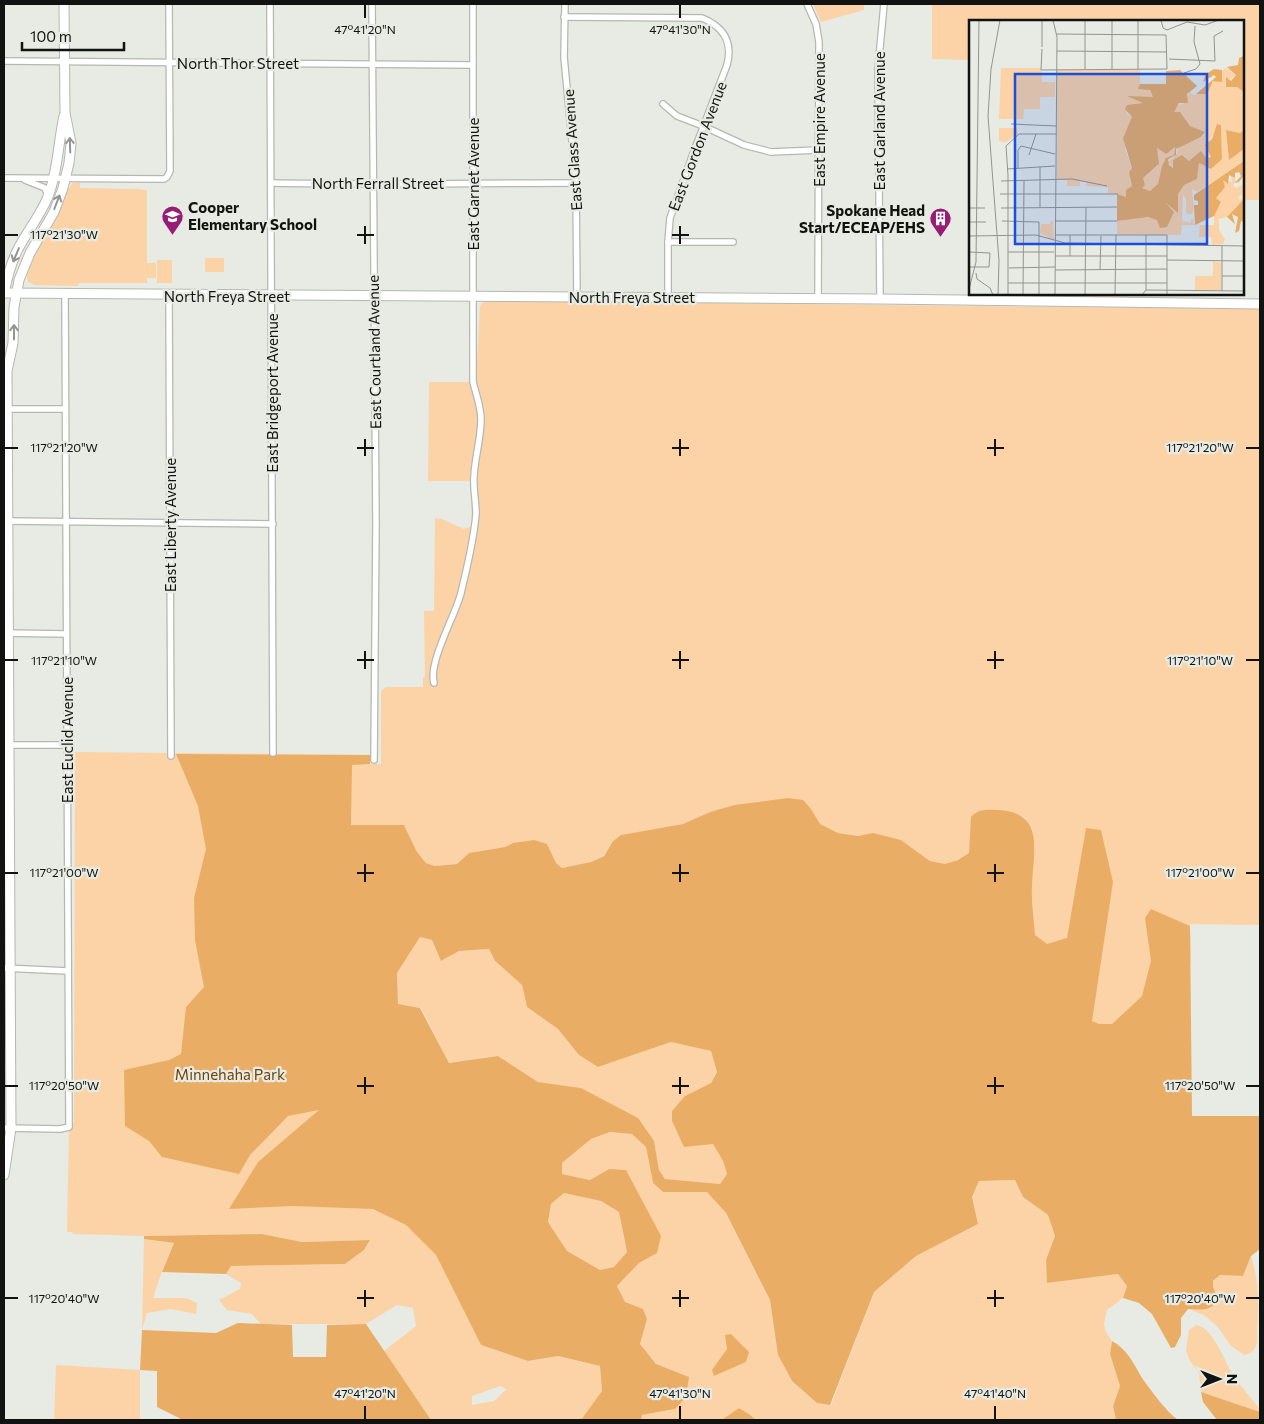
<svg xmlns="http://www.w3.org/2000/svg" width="1264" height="1424" font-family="Commissioner,sans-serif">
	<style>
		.green { fill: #fcd3a6; fill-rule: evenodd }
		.forest { fill: #eaad66; fill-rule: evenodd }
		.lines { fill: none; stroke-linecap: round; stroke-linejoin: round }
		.street-casing { stroke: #b5b8b1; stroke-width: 8 }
		.secondary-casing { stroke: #b5b8b1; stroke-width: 11 }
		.street { stroke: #fff; stroke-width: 5.5 }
		.secondary { stroke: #fff; stroke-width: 9 }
		.oneway { stroke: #949593 }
		.ticks { fill: none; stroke: #121310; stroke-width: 2 }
		.labels { text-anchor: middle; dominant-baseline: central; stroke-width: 4.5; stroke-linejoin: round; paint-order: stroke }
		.street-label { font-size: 15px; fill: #121310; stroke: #e7ebe3 }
		.poi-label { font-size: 15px; font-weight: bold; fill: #121310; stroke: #e7ebe3; text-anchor: start }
		.park-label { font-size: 15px; fill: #6c430b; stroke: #e7ebe3 }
		.inset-road { fill: none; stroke: #92958f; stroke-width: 1 }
		.view { fill: #1d4ed8; fill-opacity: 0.15; stroke: #1d4ed8; stroke-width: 2.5 }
		.inset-edge { fill: none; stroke: #121310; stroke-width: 2.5 }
		.ticks-label { font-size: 12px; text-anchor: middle; fill: #121310; stroke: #e7ebe3; stroke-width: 4.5; stroke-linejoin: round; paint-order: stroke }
	</style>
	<rect width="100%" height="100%" fill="#e7ebe3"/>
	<g class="green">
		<path d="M813 4H864V10L821 22Z"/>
		<path d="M932 4H1260V200H1243V21H970V60L932 59Z"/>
		<path d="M73 183H80V188L138 189 147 190V263H156V278H147V283H78V286L34 285 28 282C21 266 51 230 58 215 63 205 65 190 73 183Z"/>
		<rect x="205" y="258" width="19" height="14"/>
		<rect x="157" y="260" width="15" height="23"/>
		<path d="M1091 294H1204V295L1091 297Z"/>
		<path d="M486 301 1260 309V925L1190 924 1191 962 1142 996 1112 1024 1075 1035 1035 935 1031 885 1035 848 1032 829 1024 817 1004 811 984 810 971 836 969 853 958 860 945 865 930 861 901 840 873 834 859 836 838 833 819 824 811 809 710 812 683 824 622 835 613 841 604 855 591 862 562 868 556 864 547 844 513 843 505 847 469 853 457 864 435 866 426 863 417 852 404 825H386L412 1230 436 1255 481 1345 528 1361 558 1356 600 1366 602 1391 582 1420H431L384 1351 416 1326 413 1308 397 1305 366 1324H261L252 1314 227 1310 219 1300 240 1289 241 1283 226 1274 231 1266 345 1264 364 1250 370 1240 302 1242 262 1234 144 1236 73 1234 72 1232H67L69 1127 74 1122 75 752 370 755V764H381V691L386 687H423V678L425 676 424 611H434L435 518 442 519 464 529 472 526 471 481H428L429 382H476L480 306 482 303ZM500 1386 507 1389 494 1401 472 1405V1396Z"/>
		<path d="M420 937 432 940 441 961 459 951 489 949 495 961 522 985 527 1007 558 1029 579 1055 598 1067 671 1042 711 1051 717 1071 711 1083 685 1096 723 1161 727 1174 720 1184 665 1179 659 1170 654 1141 581 1088 538 1082 498 1056 449 1063 421 1008 398 1004 397 973Z"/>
		<path d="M610 1132 632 1134 646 1147 653 1183 663 1192H707L726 1213 770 1300 778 1355 792 1381 817 1403 831 1405 874 1292 916 1256 978 1224 972 1197 979 1181 1015 1180 1023 1197 1048 1215 1055 1236 1046 1260 1048 1283 1118 1274 1127 1286 1123 1298 1107 1310 1104 1323 1105 1330 1112 1341 1110 1354 1120 1386 1113 1406 1116 1420H756L749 1414 739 1408 723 1419 641 1420 642 1415 675 1409 688 1377 656 1364 640 1344 647 1319 625 1302 617 1286 639 1263 657 1253 609 1169 590 1180 562 1174V1163L591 1139Z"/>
		<path d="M564 1193 601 1201 619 1212 627 1252 614 1267 600 1270 567 1252 548 1222 551 1204Z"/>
		<path d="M144 1239 174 1243 162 1271 153 1298H186L197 1303 196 1314 171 1309 147 1313 142 1330Z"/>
		<path d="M1251 1256C1259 1280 1259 1305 1257 1331 1257 1335 1258 1342 1256 1346 1254 1352 1249 1354 1244 1355L1230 1345 1218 1327 1204 1315 1188 1309H1210L1218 1298 1213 1287V1282L1220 1275 1243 1276Z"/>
		<path d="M1196 1325C1214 1328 1224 1361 1233 1375 1241 1387 1251 1398 1260 1409V1412L1201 1392 1199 1373 1190 1361 1186 1350 1189 1330Z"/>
		<path d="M56 1365 140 1370V1420H54Z"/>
	</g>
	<g class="forest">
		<path d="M176 754 370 755V764L352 765 351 825H404L417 852 426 863 435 866 457 864 469 853 505 847 513 843 534 840 547 844 556 863 562 868 591 862 604 856 613 841 621 835 683 824 710 812 735 805 788 798 803 800 811 809 820 824 838 833 858 836 873 833 901 840 930 861 945 864 958 860 969 853 971 817C979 808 988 810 999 810 1046 813 1033 853 1032 885 1031 901 1034 918 1035 935L1047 944 1067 938 1086 828 1101 830 1113 882 1092 1021 1099 1024H1112L1142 996 1151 961 1145 918 1151 909 1190 926 1192 1116H1260V1249L1251 1256 1243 1276 1220 1275 1213 1281V1287L1218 1298C1211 1313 1202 1309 1188 1309L1181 1318V1335L1175 1347 1171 1348 1152 1314 1139 1303 1123 1298 1127 1286 1118 1274 1047 1283 1046 1260 1055 1236 1048 1215 1023 1197 1015 1180 979 1181 972 1197 978 1224 916 1256 874 1292 830 1405 817 1403 792 1381 778 1355 770 1300 726 1213 707 1192H663L653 1183 646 1147 632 1134 610 1132 591 1139 562 1163V1174L590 1180 609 1169 626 1170 661 1236 657 1253 639 1263 617 1286 625 1302 643 1309 647 1319 640 1344 656 1364 689 1377 686 1397 675 1409 642 1415 641 1420H581L602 1391 600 1366 558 1356 528 1361 481 1345 436 1255 406 1225 373 1209 293 1206 229 1209 258 1162 319 1110 288 1116 250 1155 239 1174 162 1157 149 1141 125 1126 124 1070 169 1060 181 1054 186 1007 204 987 195 940 194 898 206 849 198 806ZM420 937 432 940 441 961 459 951 489 949 495 961 522 985 527 1007 558 1029 579 1055 598 1067 671 1042 711 1051 717 1072 711 1083 685 1096 672 1111V1121L684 1147 713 1144 723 1161 727 1174 720 1184 665 1179 659 1170 654 1141 638 1118 581 1088 538 1082 498 1056 449 1063 420 1008 398 1004 397 973ZM564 1193 601 1201 619 1212 627 1252 614 1267 600 1270 567 1251 548 1222 551 1204Z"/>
		<path d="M262 1234 302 1242 370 1240 364 1250 345 1264 231 1266 226 1274 162 1272 174 1243 144 1239V1236Z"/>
		<path d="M238 1323 292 1325 293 1357H326L327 1325 366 1324 431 1420H183L157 1407V1371L140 1370 142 1330 216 1333Z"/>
		<path d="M731 1334 749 1352 746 1362 714 1376 712 1370 727 1349 725 1335Z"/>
		<path d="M1112 1341C1127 1349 1134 1364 1142 1378 1153 1393 1164 1409 1178 1420H1116L1113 1406 1120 1386 1110 1354Z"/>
		<path d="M1201 1392 1260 1412V1420H1217L1203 1402Z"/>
		<path d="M739 1408 749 1414 756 1420H700L723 1419Z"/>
	</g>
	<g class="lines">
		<defs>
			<g id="street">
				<path d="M270 4 273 753"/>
				<path d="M372 4 376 524 374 760"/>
				<path d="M565 4 564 57 576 183 577 297"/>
				<path d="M807 4 816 24 819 42 818 299"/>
				<path d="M564 17 702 18C724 27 733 42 727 65L694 151 670 218 668 242V297"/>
				<path d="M4 61 472 65"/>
				<path d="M663 104 677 116 703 126 744 145 771 152 818 150"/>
				<path d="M4 178 164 179 167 177 170 171 169 4"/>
				<path d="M25 180 45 188 48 196"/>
				<path d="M271 183C372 185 474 183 576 183"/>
				<path d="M668 242H733"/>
				<path d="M169 295 171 756"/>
				<path d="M880 299 878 69 884 4"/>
				<path d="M6 409H65"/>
				<path d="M6 521 273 524"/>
				<path d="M4 633 66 634"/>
				<path d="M434 683C428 662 456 614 461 593 467 567 474 540 476 514 476 501 473 488 474 476 475 457 481 438 481 419 481 407 476 394 473 382V4"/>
				<path d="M4 745H67"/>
				<path d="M4 968 68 971"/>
				<path d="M4 1128 60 1129 69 1127 65 293"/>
			</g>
			<g id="secondary">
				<path d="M4 293 880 299 1260 304"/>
				<path d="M4 293C7 278 11 263 18 249 27 232 39 217 47 199 58 172 58 143 64 116"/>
				<path d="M4 1175 11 1128 7 371 13 343 14 307 19 280 30 253 54 212 63 188 69 163 71 143 65 113 64 4"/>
			</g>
		</defs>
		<use href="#street" class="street-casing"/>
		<use href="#secondary" class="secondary-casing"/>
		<use href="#street" class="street"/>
		<use href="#secondary" class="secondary"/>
	</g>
	<defs><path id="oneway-shaft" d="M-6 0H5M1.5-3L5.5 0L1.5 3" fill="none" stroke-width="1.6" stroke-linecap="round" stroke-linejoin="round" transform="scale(1.25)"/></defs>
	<g class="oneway">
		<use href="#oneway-shaft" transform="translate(70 145) rotate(-92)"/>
		<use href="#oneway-shaft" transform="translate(57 202) rotate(-69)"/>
		<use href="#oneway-shaft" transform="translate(16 255) rotate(113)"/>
		<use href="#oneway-shaft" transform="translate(14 332) rotate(-90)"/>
	</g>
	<path class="ticks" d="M365 5V18M680 5V18M365 226V244M680 226V244M5 235H18M357 235H374M672 235H689M365 439V456M680 439V456M995 439V456M5 448H18M357 448H374M672 448H689M987 448H1004M1246 448H1259M365 651V669M680 651V669M995 651V669M5 660H18M357 660H374M672 660H689M987 660H1004M1246 660H1259M365 864V882M680 864V882M995 864V882M5 873H18M357 873H374M672 873H689M987 873H1004M1246 873H1259M365 1077V1094M680 1077V1094M995 1077V1094M5 1086H18M357 1086H374M672 1086H689M987 1086H1004M1246 1086H1259M365 1290V1307M680 1290V1307M995 1290V1307M5 1298H18M357 1298H374M672 1298H689M987 1298H1004M1246 1298H1259M365 1406V1419M680 1406V1419M995 1406V1419"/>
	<defs>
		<symbol id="school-pin" viewBox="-11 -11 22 30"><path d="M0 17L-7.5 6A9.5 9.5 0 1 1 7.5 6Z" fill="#971c76" stroke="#e7ebe3"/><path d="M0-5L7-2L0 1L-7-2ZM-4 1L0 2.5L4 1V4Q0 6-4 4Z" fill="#fff"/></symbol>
		<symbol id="building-pin" viewBox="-11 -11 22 30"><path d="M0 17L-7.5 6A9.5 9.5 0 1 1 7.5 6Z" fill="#971c76" stroke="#e7ebe3"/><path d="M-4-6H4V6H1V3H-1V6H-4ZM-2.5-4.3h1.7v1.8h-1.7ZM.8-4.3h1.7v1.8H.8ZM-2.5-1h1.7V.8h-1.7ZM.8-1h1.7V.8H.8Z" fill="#fff"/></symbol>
	</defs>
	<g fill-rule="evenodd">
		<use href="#school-pin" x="160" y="204" width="25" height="34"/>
		<use href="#building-pin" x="928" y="206" width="25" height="34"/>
	</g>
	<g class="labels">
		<g class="street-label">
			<text x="238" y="63">North Thor Street</text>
			<text transform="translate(819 120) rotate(-90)">East Empire Avenue</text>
			<text transform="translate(879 121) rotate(-90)">East Garland Avenue</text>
			<text transform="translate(697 146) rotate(-69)">East Gordon Avenue</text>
			<text transform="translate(572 150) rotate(-94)">East Glass Avenue</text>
			<text x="378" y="183">North Ferrall Street</text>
			<text transform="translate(473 184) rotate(-90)">East Garnet Avenue</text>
			<text x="227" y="296">North Freya Street</text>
			<text x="632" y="297">North Freya Street</text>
			<text transform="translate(374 352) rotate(-91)">East Courtland Avenue</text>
			<text transform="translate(272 393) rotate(-90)">East Bridgeport Avenue</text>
			<text transform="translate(170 525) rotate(-90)">East Liberty Avenue</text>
			<text transform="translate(67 740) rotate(-90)">East Euclid Avenue</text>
		</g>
		<g class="poi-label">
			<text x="188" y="207">Cooper<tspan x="188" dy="17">Elementary School</tspan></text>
			<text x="925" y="210" text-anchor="end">Spokane Head<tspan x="925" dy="17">Start/ECEAP/EHS</tspan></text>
		</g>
		<g class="park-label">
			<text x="230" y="1074">Minnehaha Park</text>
		</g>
	</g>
	<g transform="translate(969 20)">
		<rect width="275" height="275" fill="#e7ebe3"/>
		<path d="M32 48H72L73 62H86V77H71V89H55L54 99H30ZM257 48 267 55 256 63 257 67H268L275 72V110L271 113 257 110 260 140 275 129V141L228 172 223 169 225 189 222 195 217 193V178L214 175 213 203 214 201 221 203 223 198 226 205H213L212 215 148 214V174L139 173V167L116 166 118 162 111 161V166H98V160H88V50H171V64H176L186 79 172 85H161L157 93 163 97 156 129 163 148 160 152 163 166 158 170 198 172 228 159 230 143 253 139 252 105 249 104 238 127 242 137 230 136 220 141 215 136 205 149 199 142 207 135 210 126 232 118 236 113 221 106 211 93 205 92V87L216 83 220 72 225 75 233 73 244 61H253V51ZM30 108H48L49 114 37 122 30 121ZM203 127H206L205 135 193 146 190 164 182 171 173 168 174 158 189 146 188 128 194 132ZM262 156 268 161 264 165 267 168 275 164V174L269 177 271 180 275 175V179L258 197 250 199V210L256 219 254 224 243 225 242 217H230L231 205H245V191L252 184 247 177 254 160 263 162ZM81 201H84L85 220 71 213 72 204H81ZM244 241 252 243V270H226V256H244Z" fill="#fcd3a6"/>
		<path d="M275 36V72L268 67H257V57L262 61 267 55 258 47 269 45 270 38ZM245 49 253 50V62L244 61 238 74H227L247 57 245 55 234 62 237 54ZM211 50 228 66 218 74 219 83H210L205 92H211L221 106 236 112 232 117 207 129V135L199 139 200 145 204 148V140L213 135 220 141 232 131 237 138 242 137 236 125 243 119 248 104 252 105 253 139 242 149 230 143 228 159 215 165 209 174V193L196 182 205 192 198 207 191 208 188 200 179 197 148 201V174L157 177V170L163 166 160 152 163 148 154 118 163 97 156 89 158 85 174 83 158 76 184 77 181 70 169 69 171 64H197V51ZM206 127 205 135 197 138 193 146 189 164 181 171 173 168 176 165 174 158 190 144 188 128 197 134ZM257 110 271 113 275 110V129L260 140ZM275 141V155L270 162 266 163 272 156 270 152 266 153V158L260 155 259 164 254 160 256 167 247 178 252 182 245 196 226 205 225 185H229V181L225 180V175ZM275 179V202L272 201 270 211 266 213 269 197 263 194 266 204 258 197Z" fill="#eaad66" fill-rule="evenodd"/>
		<path class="inset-road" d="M84 0 88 17 86 275M192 0 194 8 198 10 218 2 236 5 250 0M73 27V0M73 29 72 50 198 49 197 15 88 14M88 31 198 32M200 39 246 41 245 16 254 11M116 49V0M143 49V0M169 49V0M215 53 227 49 231 44 225 22 226 6M42 104 87 106M60 135 67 114M49 148V130L52 126 86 134M38 149 86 146M32 161 103 159 138 166M31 174H149M0 188H16M32 188 148 187M71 188V147M33 201 70 202V275M86 201H148M0 202H17M86 215H198V275M0 216 67 215 96 223 275 226M0 232 21 233 20 247H0M39 232H85M86 236H198M101 236V215M198 240 275 241M40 248 86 247M131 249 132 216M86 250 198 249M7 253 8 259 21 268 24 275M253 256H275M39 263H198M0 269 7 242 10 0M177 270V215M253 271V226M29 275 30 241 19 96 22 49 31 0M39 275V155L37 126 50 114H87M54 275 55 161M116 275 117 187M146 275 147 215M173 275 177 270 275 271"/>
		<path class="view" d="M46 54H238V224H46Z"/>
		<rect width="275" height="275" class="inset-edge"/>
	</g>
	<g class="ticks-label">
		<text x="365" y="34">47°41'20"N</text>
		<text x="680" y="34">47°41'30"N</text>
		<text x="64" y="239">117°21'30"W</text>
		<text x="1200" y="452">117°21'20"W</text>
		<text x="64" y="452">117°21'20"W</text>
		<text x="1200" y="665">117°21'10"W</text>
		<text x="64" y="665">117°21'10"W</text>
		<text x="1200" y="877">117°21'00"W</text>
		<text x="64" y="877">117°21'00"W</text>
		<text x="1200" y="1090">117°20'50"W</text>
		<text x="64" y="1090">117°20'50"W</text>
		<text x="64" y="1303">117°20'40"W</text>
		<text x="1200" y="1303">117°20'40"W</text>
		<text x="365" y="1398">47°41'20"N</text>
		<text x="680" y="1398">47°41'30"N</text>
		<text x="995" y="1398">47°41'40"N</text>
	</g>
	<rect width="1264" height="1424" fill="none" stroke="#121310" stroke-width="10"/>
	<g transform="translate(1219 1379) rotate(90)" stroke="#e7ebe3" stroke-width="4" paint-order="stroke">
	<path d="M0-4L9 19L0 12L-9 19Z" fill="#121310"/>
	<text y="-8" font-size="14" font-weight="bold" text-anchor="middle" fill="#121310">N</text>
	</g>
	<path d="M22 42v8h102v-8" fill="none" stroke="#121310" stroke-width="2.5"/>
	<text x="30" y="42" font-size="15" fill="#121310" stroke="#e7ebe3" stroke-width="4" paint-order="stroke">100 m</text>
</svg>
